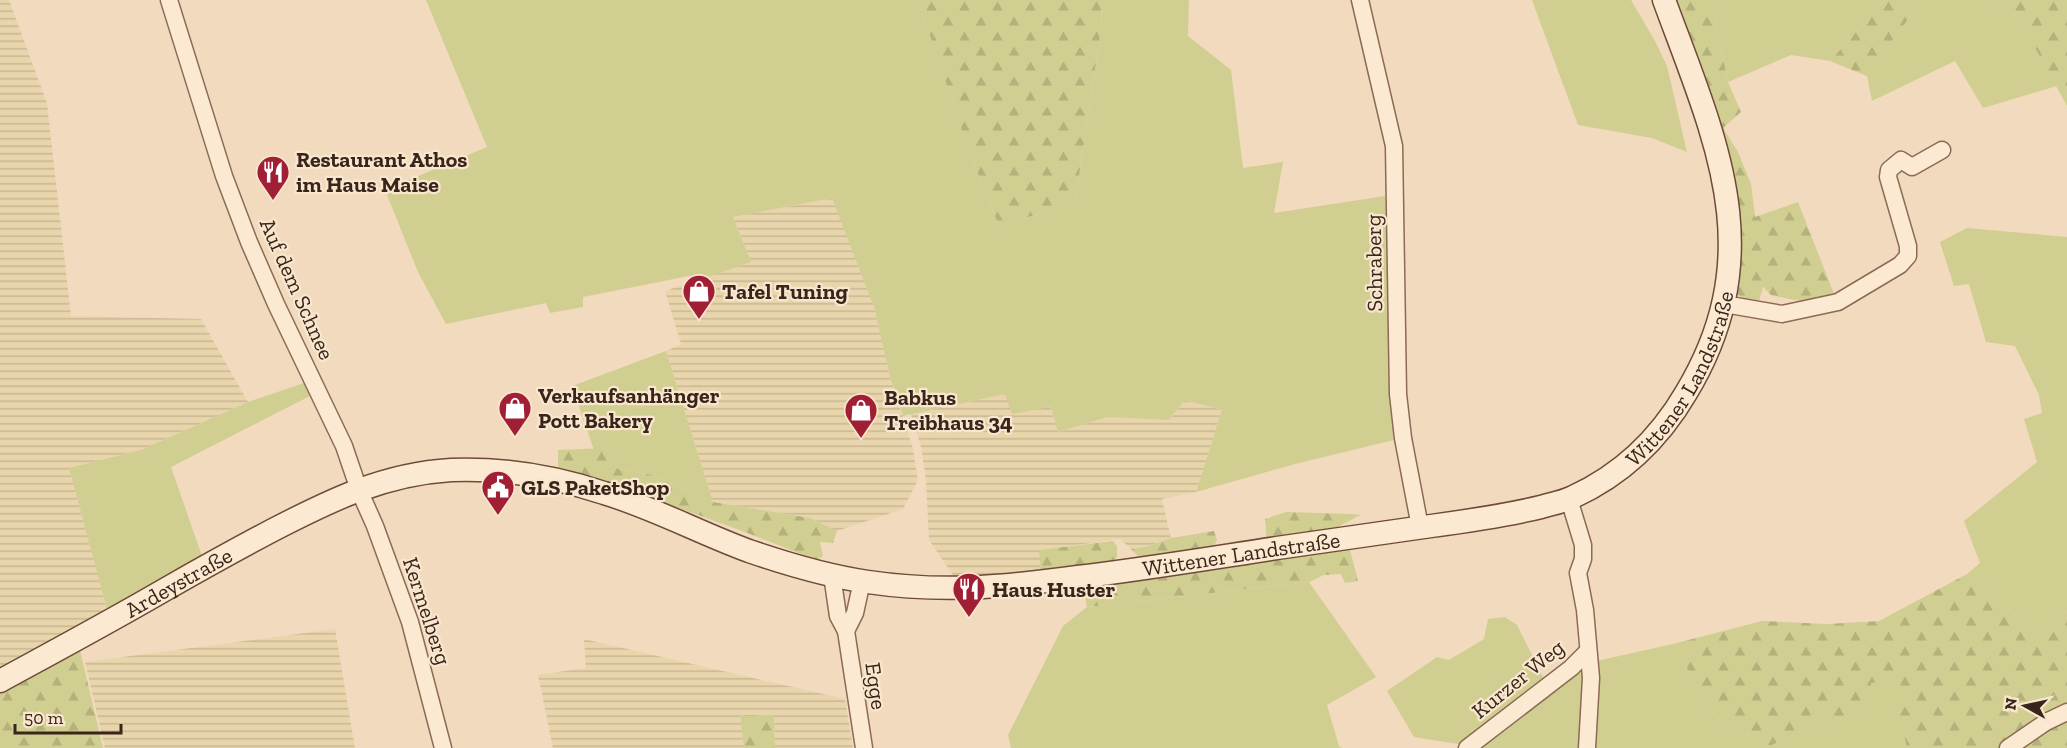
<svg xmlns="http://www.w3.org/2000/svg" width="2067" height="748" font-family="'Zilla Slab',serif">
	<style>
		.farmland { fill: url(#farmland-rules) }
		.grass { fill: #d1ce91 }
		.forest { fill: url(#forest-firs) }
		.lines { fill: none; stroke-linecap: round; stroke-linejoin: round }
		.minor-casing { stroke: #8c6a55; stroke-width: 19 }
		.secondary-casing { stroke: #6e4b38; stroke-width: 25 }
		.minor { stroke: #fce9d2; stroke-width: 16 }
		.secondary { stroke: #fce9d2; stroke-width: 22 }
		.labels { text-anchor: middle; dominant-baseline: central; stroke-width: 4.5; stroke-linejoin: round; paint-order: stroke }
		.poi-label { font-size: 22px; font-weight: bold; fill: #3a251b; stroke: #f9e6ce; text-anchor: start }
		.street-label { font-size: 22px; fill: #3a251b; stroke: #f9e6ce }
	</style>
	<defs>
		<pattern id="farmland-rules" width="6" height="5" patternUnits="userSpaceOnUse" patternTransform="scale(1.5)"><rect width="6" height="5" fill="#e8d5ab"/><path d="M0 2.5h6" fill="none" stroke="#c8b793"/></pattern>
		<pattern id="forest-firs" width="22" height="20" patternUnits="userSpaceOnUse" patternTransform="scale(1.5)"><rect width="22" height="20" fill="#d1ce91"/><path d="M5 1l3.5 6h-7zM16 11l3.5 6h-7z" fill="#b4b17c"/></pattern>
	</defs>
	<rect width="100%" height="100%" fill="#f2dabe"/>
	<g class="farmland">
		<path d="M0 0H9L47 103 71 316 201 319 248 402 141 450 69 468 108 613 0 670Z"/>
		<path d="M833 198 874 307 890 377 913 449 918 480 903 509 837 531 810 518 713 502 666 351 681 344 665 291 751 262 733 217Z"/>
		<path d="M1005 394 1051 407 1058 432 1108 417 1169 420 1185 400 1222 410 1196 492 1162 499 1171 538 1149 546 1131 549 1120 539 1040 550 1041 572 957 581 929 540 926 480 921 447 911 414Z"/>
		<path d="M335 629 355 748H105L85 662Z"/>
		<path d="M584 639 845 699 853 748H775L774 715H740L744 748H553L538 675 586 668Z"/>
	</g>
	<g class="grass">
		<path d="M426 0H918L969 151 999 226 1075 203 1101 29 1102 0H1189L1188 36 1231 70 1243 168 1283 162 1274 213 1385 196 1398 439 1295 464 1196 492 1222 410 1185 400 1169 420 1108 417 1058 432 1051 407 1012 414 1005 394 903 416 890 377 874 307 832 198 733 217 751 262 708 277 689 276 583 297V307L550 313 546 303 446 324 418 272 385 190 487 147Z"/>
		<path d="M1532 0H1631L1655 41 1667 66 1687 152 1652 138 1578 125Z"/>
		<path d="M1711 0H1885L1830 61 1791 55 1728 82Z"/>
		<path d="M1922 0H1989L2019 18 2057 86 1983 108 1955 61 1872 101 1867 76Z"/>
		<path d="M1967 228 2067 237V612L2035 631 1967 574 1980 563 1964 521 2037 462 2024 419 2042 413 2039 395 2015 346 1986 342 1969 284 1954 286 1940 242Z"/>
		<path d="M666 351 713 502 652 475 618 469 606 448 594 450 572 386Z"/>
		<path d="M304 383 310 396 171 467 203 559 108 613 69 468 141 450 248 402Z"/>
		<path d="M1309 582 1376 677 1327 705 1339 746 1342 748H1011L1008 735 1063 626 1087 607Z"/>
		<path d="M1505 617 1517 625 1545 681 1464 745 1414 737 1387 691 1437 657 1449 660 1484 639 1488 619Z"/>
		<path d="M1673 644 1716 718 1770 746 1822 721 1862 714 1871 682 1893 680 1907 748H1591L1592 662Z"/>
		<path d="M1586 660 1582 748H1475Z"/>
	</g>
	<g class="forest">
		<path d="M918 0H1102L1101 29 1075 203 999 226 969 151Z"/>
		<path d="M1675 0H1711L1728 82 1741 112 1723 128 1738 152 1751 184 1755 217 1798 202 1836 299 1814 304 1771 295 1763 287 1758 304 1745 301 1735 292Z"/>
		<path d="M1885 0H1922L1867 76 1830 61Z"/>
		<path d="M1989 0H2067V106L2019 18Z"/>
		<path d="M606 448 618 469 652 475 713 502 810 518 837 531 833 543 820 542 823 556 816 560C732 526 646 495 558 470V450Z"/>
		<path d="M1286 512 1352 514 1360 515 1323 535 1267 542 1265 519Z"/>
		<path d="M1214 531 1217 540 1212 550 1144 562 1131 549 1149 546 1171 538Z"/>
		<path d="M1113 541 1117 546V557L1110 564 1041 572 1039 550Z"/>
		<path d="M1349 546 1358 581 1345 583 1341 574 1324 575 1309 582 1087 607 1083 586Z"/>
		<path d="M1967 574 2035 631 2067 612V748H1907L1892 680 1871 683V697L1862 714 1822 721 1770 746 1716 718 1673 644 1762 621 1827 624 1879 621Z"/>
		<path d="M80 650 103 748H0V692Z"/>
		<path d="M740 715H774L775 748H744Z"/>
	</g>
	<g class="lines">
		<defs>
			<g id="minor">
				<path d="M169 0 224 176 249 242 276 304 344 446 359 490 375 526 410 622 443 748"/>
				<path d="M1360 0 1394 146 1398 394 1403 438 1420 527"/>
				<path d="M1724 304 1782 314 1838 302 1900 265 1908 256V246L1888 177 1889 170 1901 160 1912 167 1942 150"/>
				<path d="M1569 499 1583 545V559L1578 573 1585 610 1591 678 1587 748"/>
				<path d="M832 575 838 616 846 631 864 748"/>
				<path d="M846 631 855 613 862 581"/>
				<path d="M1467 748 1571 668 1588 651"/>
				<path d="M2008 748 2046 722 2067 712"/>
			</g>
			<g id="secondary">
				<path id="s1" d="M0 681C55 651 111 621 166 589 201 569 237 549 273 530 331 500 384 474 451 470 502 468 556 477 604 493 654 508 700 533 749 551 787 564 827 576 868 582 943 593 1004 587 1078 577 1145 569 1211 558 1277 548 1328 541 1380 533 1431 526 1468 521 1504 516 1541 507 1551 504 1563 502 1573 497 1621 475 1659 439 1686 393 1771 252 1715 139 1664 0"/>
			</g>
		</defs>
		<use href="#minor" class="minor-casing"/>
		<use href="#secondary" class="secondary-casing"/>
		<use href="#minor" class="minor"/>
		<use href="#secondary" class="secondary"/>
	</g>
	<defs>
		<symbol id="restaurant-pin" viewBox="-11 -11 22 30"><path d="M0 17L-7.5 6A9.5 9.5 0 1 1 7.5 6Z" fill="#a11f35" stroke="#f9e6ce"/><path d="M-5-6h1v4h1v-4h1v4h1v-4h1v5L-1.5 .5V6h-2V.5L-5-1ZM5-6V6H3V1.5H1.5Q1.5-4 5-6Z" fill="#fff"/></symbol>
		<symbol id="shop-pin" viewBox="-11 -11 22 30"><path d="M0 17L-7.5 6A9.5 9.5 0 1 1 7.5 6Z" fill="#a11f35" stroke="#f9e6ce"/><path d="M-5-2.5h2.3a2.7 3.5 0 0 1 5.4 0H5L5.5 6h-11ZM-1.5-2.5h3a1.5 2.3 0 0 0-3 0Z" fill="#fff"/></symbol>
		<symbol id="civic-pin" viewBox="-11 -11 22 30"><path d="M0 17L-7.5 6A9.5 9.5 0 1 1 7.5 6Z" fill="#a11f35" stroke="#f9e6ce"/><path d="M-.6-6.5H3V-4.5H.6V-3L4-1V1h2V6H-6V1h2V-1L-.6-3ZM-1.2 2.5V6h2.4V2.5Z" fill="#fff"/></symbol>
	</defs>
	<g fill-rule="evenodd">
		<use href="#restaurant-pin" x="254" y="153" width="38" height="52"/>
		<use href="#shop-pin" x="680" y="272" width="38" height="52"/>
		<use href="#shop-pin" x="496" y="389" width="38" height="52"/>
		<use href="#shop-pin" x="842" y="391" width="38" height="52"/>
		<use href="#civic-pin" x="479" y="468" width="38" height="52"/>
		<use href="#restaurant-pin" x="950" y="570" width="38" height="52"/>
	</g>
	<g class="labels">
		<g class="poi-label">
			<text x="296" y="159">Restaurant Athos<tspan x="296" dy="25">im Haus Maise</tspan></text>
			<text x="722" y="291">Tafel Tuning</text>
			<text x="538" y="395">Verkaufsanhänger<tspan x="538" dy="25">Pott Bakery</tspan></text>
			<text x="884" y="397">Babkus<tspan x="884" dy="25">Treibhaus 34</tspan></text>
			<text x="521" y="487">GLS PaketShop</text>
			<text x="992" y="589">Haus Huster</text>
		</g>
		<g class="street-label">
			<text transform="translate(1374 263) rotate(-91)">Schraberg</text>
			<text transform="translate(297 289) rotate(66)">Auf dem Schnee</text>
			<text stroke="none"><textPath href="#s1" startOffset="1815">Wittener Landstraße</textPath></text>
			<text stroke="none"><textPath href="#s1" startOffset="1312">Wittener Landstraße</textPath></text>
			<text stroke="none"><textPath href="#s1" startOffset="204">Ardeystraße</textPath></text>
			<text transform="translate(427 611) rotate(72)">Kermelberg</text>
			<text transform="translate(1518 679) rotate(-39)">Kurzer Weg</text>
			<text transform="translate(876 686) rotate(82)">Egge</text>
		</g>
	</g>
	<g transform="translate(2025 706) rotate(278)" stroke="#f9e6ce" stroke-width="4.5" paint-order="stroke">
	<path d="M0-4.5L10 22L0 15L-10 22Z" fill="#3a251b"/>
	<text y="-9" font-size="16" font-weight="bold" text-anchor="middle" fill="#3a251b">N</text>
	</g>
	<path d="M15 724v9h106v-9" fill="none" stroke="#3a251b" stroke-width="3"/>
	<text x="24" y="724" font-size="18" fill="#3a251b" stroke="#f9e6ce" stroke-width="4.5" paint-order="stroke">50 m</text>
</svg>
